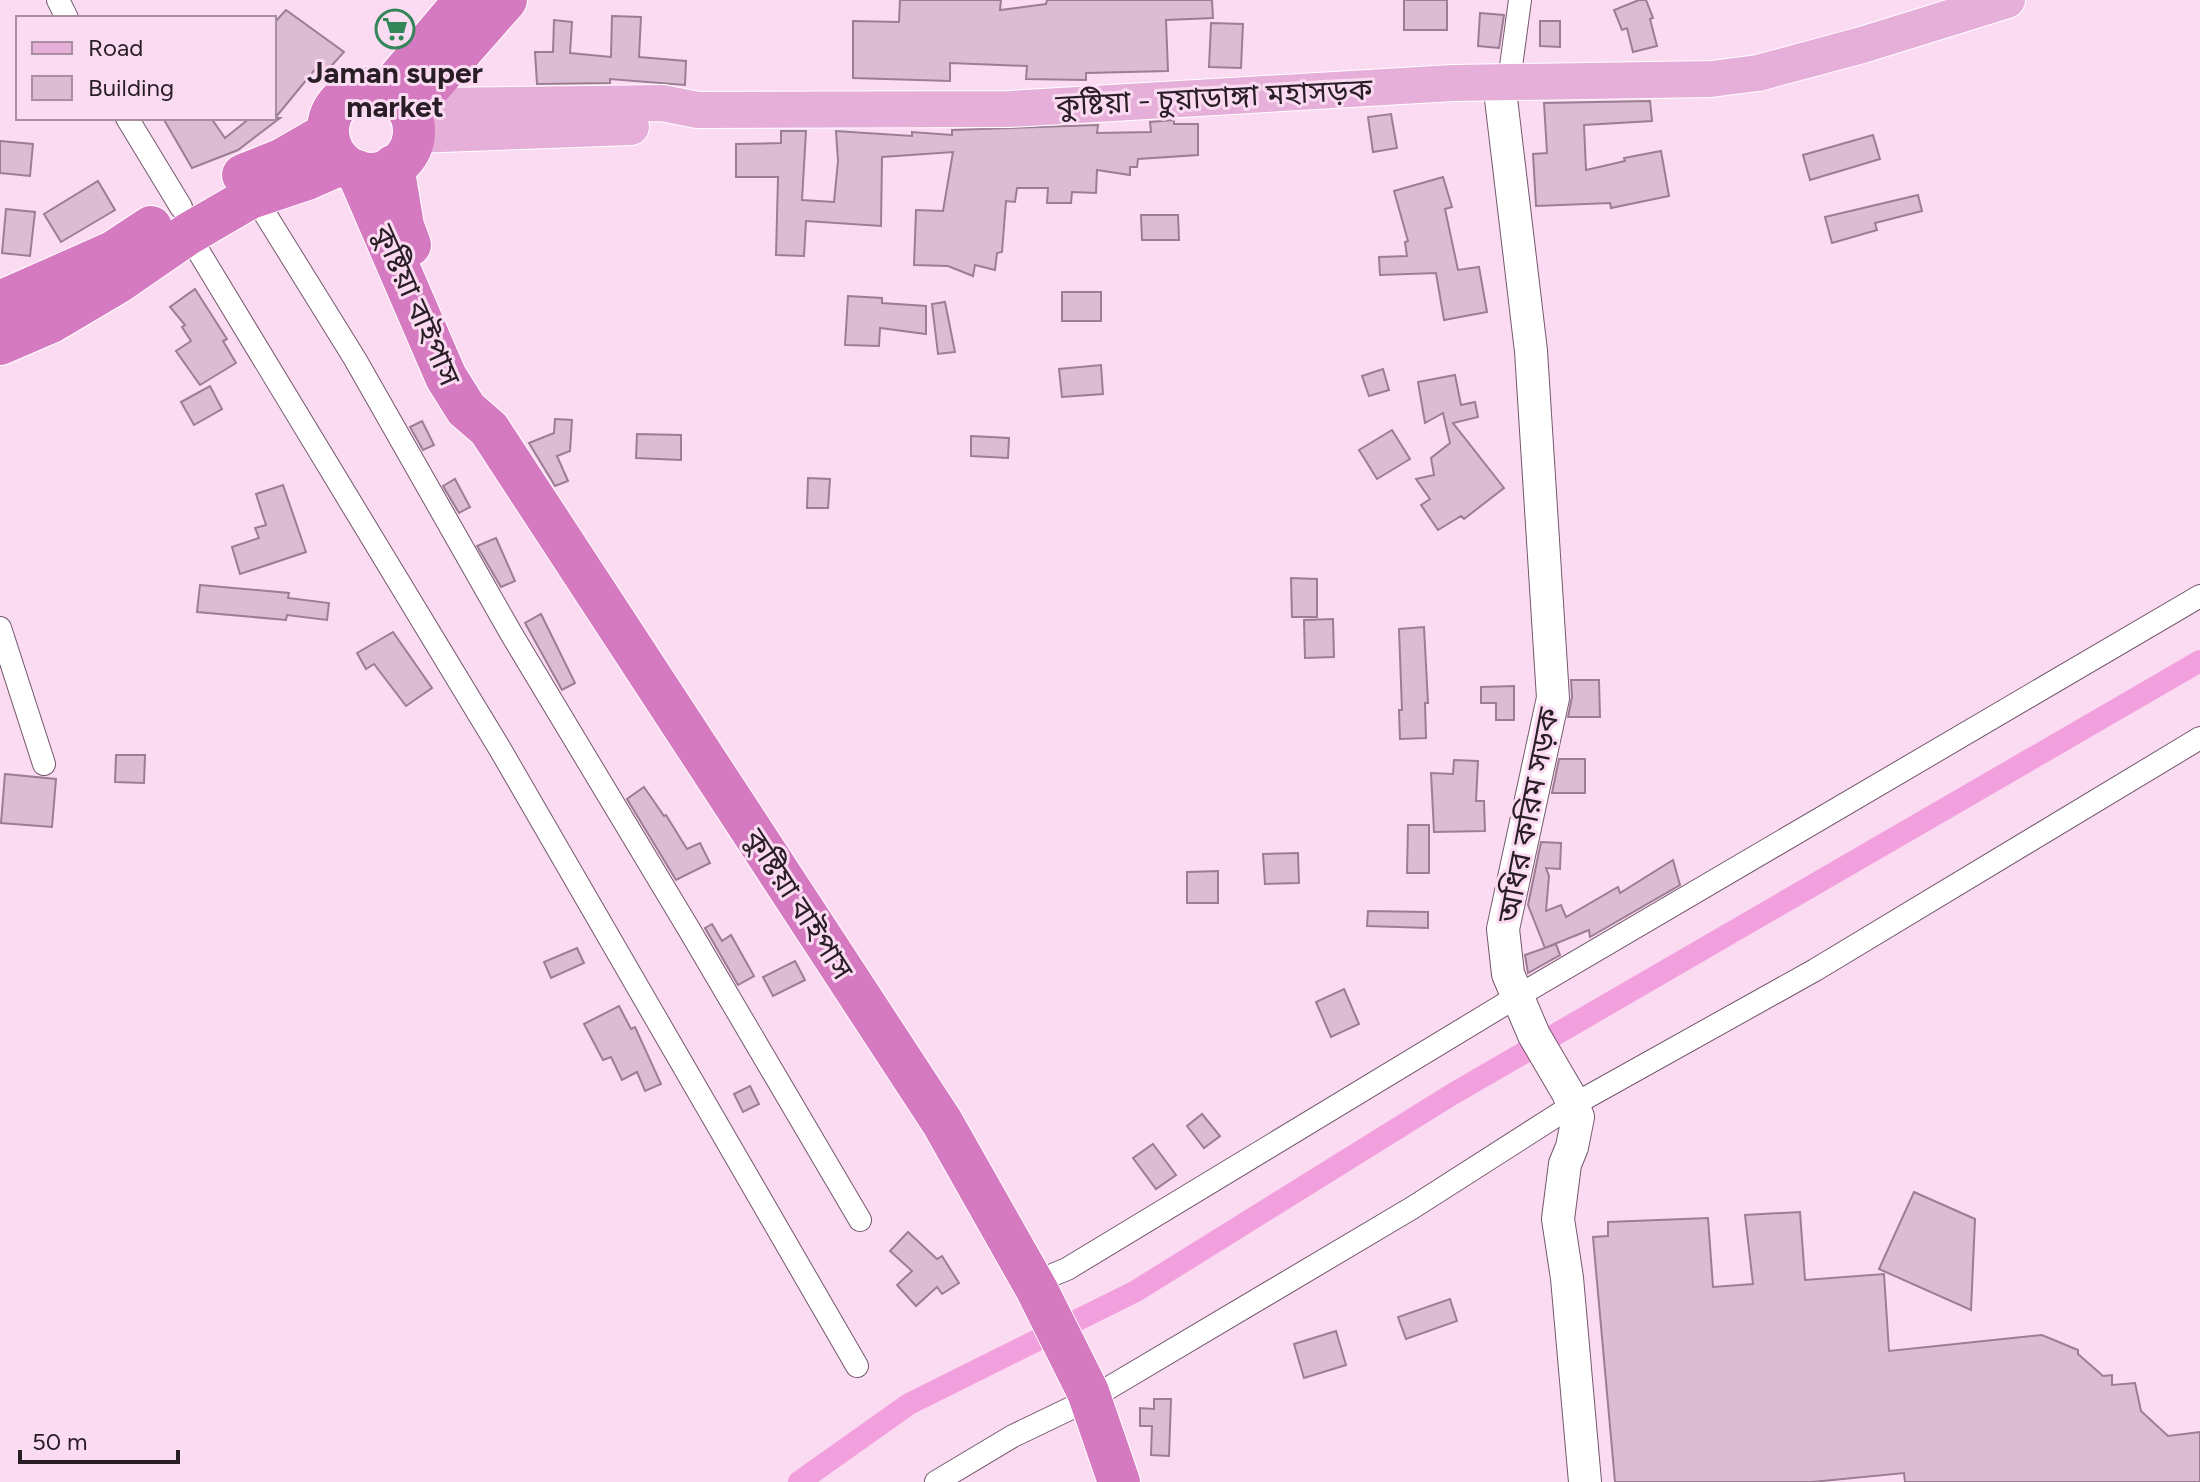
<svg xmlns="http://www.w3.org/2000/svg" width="2200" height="1482" font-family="Figtree,'Noto Sans Bengali',sans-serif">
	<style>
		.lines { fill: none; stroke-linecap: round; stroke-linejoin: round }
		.canal { stroke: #f29fde; stroke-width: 22 }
		.building { fill: #dcbcd3; stroke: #9b7e93; stroke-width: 2 }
		.street-casing { stroke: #73586c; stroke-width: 24 }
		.secondary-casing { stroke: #73586c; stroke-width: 34 }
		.primary-casing { stroke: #fff; stroke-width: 38 }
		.highway-casing { stroke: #fff; stroke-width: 44 }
		.street { stroke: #fff; stroke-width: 22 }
		.secondary { stroke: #fff; stroke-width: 32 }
		.primary { stroke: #e6afd9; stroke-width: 36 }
		.highway { stroke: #d57ac0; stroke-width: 42 }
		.labels { text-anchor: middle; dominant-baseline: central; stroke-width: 6; stroke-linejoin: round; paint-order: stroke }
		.poi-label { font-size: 30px; font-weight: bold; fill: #291d26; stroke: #fbdbf2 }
		.street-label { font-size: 30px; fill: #291d26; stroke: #fbdbf2 }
	</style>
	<rect width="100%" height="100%" fill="#fbdbf2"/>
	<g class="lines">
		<path class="canal" d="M799 1482 909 1404 1136 1291 1451 1095 2200 661"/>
	</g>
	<g class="building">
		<path d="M900 0H1001L1000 10 1046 4 1047 0H1212L1213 18 1166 20 1168 71 1086 73V80L1026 79 1027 66 950 63V81L853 78V21L899 22Z"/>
		<rect x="1404" y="0" width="43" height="30"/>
		<path d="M1639 0H1646L1653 18 1650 19 1657 46 1633 52 1627 28 1622 30 1614 10Z"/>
		<path d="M286 10 344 52 324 74 317 67 275 118H280L238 150 192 168 163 118H211L225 138 250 118H274V23Z"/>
		<path d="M1480 13 1504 15 1499 48 1478 46Z"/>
		<path d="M612 16 641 17 639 57 686 61 685 85 610 79V83L537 84 535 52H553L554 20 572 22 570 53 611 57Z"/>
		<path d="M1540 21H1560V47L1540 46Z"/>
		<path d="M1211 23 1243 24 1241 68 1209 67Z"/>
		<path d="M1650 101 1652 121 1584 125 1586 170 1625 161 1624 158 1661 151 1669 196 1611 208 1610 203 1536 206 1533 154 1547 153 1544 103Z"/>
		<path d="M1391 114 1397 148 1373 152 1368 117Z"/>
		<path d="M1174 120V124H1198V155L1138 159 1137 167H1130V175L1097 170 1096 193 1072 192 1071 203H1047L1048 188H1017L1015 202 1006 201 1002 252 997 253 995 270 975 265 973 276 948 266 914 265 916 210 943 211 953 152 882 157 881 226 806 221 804 256 776 255 778 177H736V144L781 143V131H806L802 200 834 202 838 161 836 131 912 136V132L952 135V130L1098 125 1097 133 1151 132 1150 122Z"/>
		<path d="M1873 135 1880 159 1810 180 1803 155Z"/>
		<path d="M0 141 33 144 30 176 0 173Z"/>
		<path d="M1443 177 1452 207 1445 209 1458 270 1479 267 1487 312 1444 320 1436 273 1380 275 1379 257 1407 256 1405 242 1408 241 1394 191Z"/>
		<path d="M98 181 115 210 61 242 44 214Z"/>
		<path d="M1918 195 1922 211 1875 223 1877 230 1832 243 1825 217Z"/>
		<path d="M6 209 35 212 30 256 2 253Z"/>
		<path d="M1141 215H1178L1179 240H1142Z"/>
		<path d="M195 289 227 339 223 341 236 363 200 385 176 351 191 341 182 327 185 325 170 307Z"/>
		<rect x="1062" y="292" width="39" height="29"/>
		<path d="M848 296 882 298V303L926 306V334L880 328 879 346 845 345Z"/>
		<path d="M945 302 955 352 938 354 932 304Z"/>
		<path d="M1101 365 1103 394 1062 397 1059 369Z"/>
		<path d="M1383 369 1389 390 1369 396 1362 376Z"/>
		<path d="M1455 375 1461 405 1475 402 1478 417 1453 423 1504 488 1464 519 1461 516 1438 530 1421 505 1430 499 1416 479 1434 475 1431 458 1450 443 1443 413 1425 423 1418 382Z"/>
		<path d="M210 386 222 409 194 425 181 402Z"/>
		<path d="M555 419 572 420 570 451 557 456 568 481 555 486 529 443 554 433Z"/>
		<path d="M422 421 434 445 423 450 410 427Z"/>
		<path d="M1392 430 1410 459 1377 479 1359 450Z"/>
		<path d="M637 434 681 435V460L636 458Z"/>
		<path d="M971 436 1009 438 1008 458 971 456Z"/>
		<path d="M808 478 830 479 828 508H807Z"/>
		<path d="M455 479 470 507 459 513 443 486Z"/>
		<path d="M283 485 306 552 240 574 232 547 259 538 255 528 266 525 256 494Z"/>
		<path d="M496 538 515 581 501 587 477 546Z"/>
		<path d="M1291 578 1317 579V617H1292Z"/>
		<path d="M200 585 289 593 288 598 329 603 327 620 287 615 286 620 197 612Z"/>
		<path d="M541 614 575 683 562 690 525 623Z"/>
		<path d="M1333 619 1334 657 1305 658 1304 620Z"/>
		<path d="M1424 627 1428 703H1425L1426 738 1400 739 1399 710H1402L1399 629Z"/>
		<path d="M393 632 432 688 406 706 374 664 366 669 357 653Z"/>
		<path d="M1571 680H1599L1600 717H1568L1572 697Z"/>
		<path d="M1514 686V720H1496V703H1481V687Z"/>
		<path d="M116 755H145L144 783 115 782Z"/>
		<path d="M1559 759H1585V793H1552Z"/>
		<path d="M1454 760 1478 761 1476 801H1484L1485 831 1434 832 1431 773 1453 774Z"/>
		<path d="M5 774 56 779 52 827 1 823Z"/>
		<path d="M644 787 664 816 666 815 687 849 700 843 710 863 676 880 627 799Z"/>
		<path d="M1408 825H1429V873H1407Z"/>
		<path d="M1541 842 1561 843 1560 869 1546 868 1549 876 1546 911 1561 905 1566 917 1618 887 1620 893 1673 860 1680 885 1590 937 1589 930 1545 948 1528 905Z"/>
		<path d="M1298 853 1299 883 1265 884 1263 854Z"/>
		<path d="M1218 871V903H1187V872Z"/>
		<path d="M1368 911 1428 912V928L1367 926Z"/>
		<path d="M712 924 722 941 731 935 754 976 738 985 705 928Z"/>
		<path d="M1556 944 1560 955 1528 973 1525 955Z"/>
		<path d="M577 948 584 963 551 978 544 962Z"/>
		<path d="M795 961 805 980 773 996 763 977Z"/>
		<path d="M1344 989 1359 1024 1331 1037 1316 1002Z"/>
		<path d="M619 1006 631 1029 635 1027 661 1084 645 1091 637 1072 622 1080 611 1057 603 1060 584 1024Z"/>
		<path d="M750 1086 759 1104 743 1112 734 1094Z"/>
		<path d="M1202 1114 1220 1136 1204 1148 1187 1126Z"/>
		<path d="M1153 1144 1176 1175 1156 1189 1133 1158Z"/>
		<path d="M1914 1192 1975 1219 1971 1310 1879 1269Z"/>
		<path d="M1800 1212 1805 1280 1884 1274 1889 1351 2042 1335 2078 1350V1354L2103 1376 2112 1375V1385L2135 1383 2141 1411 2168 1436 2200 1432V1482H1905L1904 1473 1812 1482H1615L1593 1237 1608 1236V1222L1708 1218 1713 1287 1753 1284 1745 1215Z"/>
		<path d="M908 1232 937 1259 942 1256 959 1283 942 1294 937 1287 916 1306 897 1285 912 1271 890 1251Z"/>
		<path d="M1450 1299 1457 1321 1406 1339 1398 1317Z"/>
		<path d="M1336 1331 1346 1365 1304 1378 1294 1344Z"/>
		<path d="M1154 1399H1171L1169 1456 1151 1455 1152 1426H1140V1408L1154 1409Z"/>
	</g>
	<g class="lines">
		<defs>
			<g id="street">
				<path d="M58 0 67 18"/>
				<path d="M1509 81 1520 0"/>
				<path d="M127 118 181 207"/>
				<path d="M254 196 355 359 512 635 690 931 860 1220"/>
				<path d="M188 234 500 749 857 1366"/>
				<path d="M0 628 44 764"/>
				<path d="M1033 1283 1067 1269 1518 996 2200 596"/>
				<path d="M936 1482 1013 1436 1090 1399 1412 1208 1573 1105 1815 970 2200 738"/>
			</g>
			<path id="secondary" d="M1499 82 1531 351 1553 698 1503 929 1508 974 1534 1035 1568 1093 1578 1117 1572 1147 1565 1164 1558 1219 1567 1278 1585 1482"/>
			<g id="primary">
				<path d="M413 115 436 106 662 103 698 110 1010 109 1453 83 1711 79 1758 73 1862 45 2007 0"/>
				<path d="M414 135 631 127"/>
			</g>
			<g id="highway">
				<circle cx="371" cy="131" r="43"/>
				<path d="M388 91 465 0"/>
				<path d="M410 109 506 0"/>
				<path d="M393 166 403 226 410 245"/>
				<path d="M357 171 446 377 466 409 489 429 942 1122 1037 1290 1088 1392 1119 1482"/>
				<path d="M243 175 283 159 328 133"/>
				<path d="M0 302 113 252 151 227"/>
				<path d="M0 344 51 322 117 283 188 234 250 198 307 179 341 164"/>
			</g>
		</defs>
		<use href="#street" class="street-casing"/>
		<use href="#secondary" class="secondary-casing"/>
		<use href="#primary" class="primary-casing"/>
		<use href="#highway" class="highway-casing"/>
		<use href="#street" class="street"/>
		<use href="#secondary" class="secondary"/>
		<use href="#primary" class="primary"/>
		<use href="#highway" class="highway"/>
	</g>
	<defs>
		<symbol id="supermarket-ring" viewBox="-11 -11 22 22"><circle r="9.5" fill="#fbdbf2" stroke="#338658" stroke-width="1.5"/><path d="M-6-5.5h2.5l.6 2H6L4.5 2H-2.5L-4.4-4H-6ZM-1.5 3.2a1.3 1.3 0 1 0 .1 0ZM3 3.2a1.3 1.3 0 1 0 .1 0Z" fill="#338658"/></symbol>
	</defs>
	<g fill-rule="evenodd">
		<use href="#supermarket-ring" x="373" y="7" width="44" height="44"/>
	</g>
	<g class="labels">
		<g class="poi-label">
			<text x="395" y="72">Jaman super<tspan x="395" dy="34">market</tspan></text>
		</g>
		<g class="street-label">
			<text transform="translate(1214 97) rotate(-3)">কুষ্টিয়া - চুয়াডাঙ্গা মহাসড়ক</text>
			<text transform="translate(417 305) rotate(66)">কুষ্টিয়া বাইপাস</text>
			<text transform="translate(1528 815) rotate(-79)">অধির করিম সড়ক</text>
			<text transform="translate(799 904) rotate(57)">কুষ্টিয়া বাইপাস</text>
		</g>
	</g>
	<rect x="16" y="16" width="260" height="104" fill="#fbdbf2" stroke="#a78fa0" stroke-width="2"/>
	<rect x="32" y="42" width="40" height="12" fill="#e6afd9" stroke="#a78fa0" stroke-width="2"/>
	<text x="88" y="56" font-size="24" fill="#291d26">Road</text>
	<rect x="32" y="76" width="40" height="24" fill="#dcbcd3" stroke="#a78fa0" stroke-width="2"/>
	<text x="88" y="96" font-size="24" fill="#291d26">Building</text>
	<path d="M20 1450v12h158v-12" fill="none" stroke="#291d26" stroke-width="4"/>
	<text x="32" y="1450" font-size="24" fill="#291d26" stroke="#fbdbf2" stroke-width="6" paint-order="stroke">50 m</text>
</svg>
